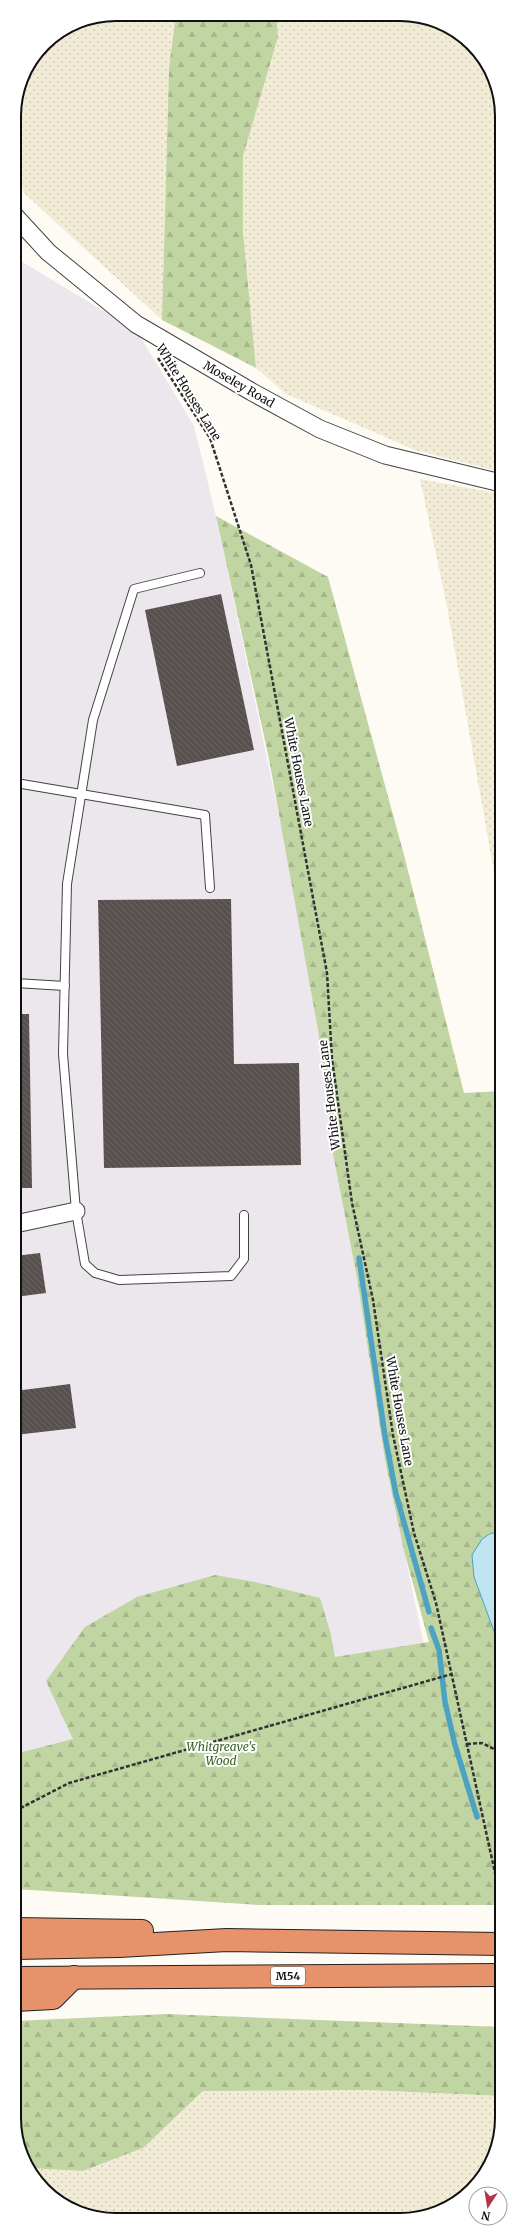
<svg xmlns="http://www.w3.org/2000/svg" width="516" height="2234" font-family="Merriweather,serif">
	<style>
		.industrial { fill: #ece6ed }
		.farmland { fill: url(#farmland-dots) }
		.forest { fill: url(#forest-firs) }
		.water { fill: #bee5f1; stroke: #4ca2c0 }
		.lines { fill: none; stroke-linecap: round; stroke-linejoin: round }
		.stream { stroke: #4ca2c0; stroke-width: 5.5 }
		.building { fill: url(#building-back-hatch) }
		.service-casing { stroke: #434343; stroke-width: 10 }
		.minor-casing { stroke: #434343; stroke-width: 19 }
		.motorway-casing { stroke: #212121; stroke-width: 24 }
		.path { stroke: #323232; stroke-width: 2.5; stroke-dasharray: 4 2; stroke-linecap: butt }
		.service { stroke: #fff; stroke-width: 8 }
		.minor { stroke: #fff; stroke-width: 17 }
		.motorway { stroke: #e6926b; stroke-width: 22 }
		.labels { text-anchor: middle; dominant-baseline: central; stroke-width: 4; stroke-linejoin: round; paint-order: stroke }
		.shield { fill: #fff; stroke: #585858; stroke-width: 1 }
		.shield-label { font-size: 11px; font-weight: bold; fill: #101010 }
		.street-label { font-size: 12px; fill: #101010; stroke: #fff }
		.park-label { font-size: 12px; font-style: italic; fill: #3b6226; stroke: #fff }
		.rim { fill: none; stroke: #101010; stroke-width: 2 }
	</style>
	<defs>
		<pattern id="farmland-dots" width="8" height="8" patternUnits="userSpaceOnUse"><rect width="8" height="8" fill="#f2ecd6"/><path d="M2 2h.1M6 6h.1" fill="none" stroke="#cec9b7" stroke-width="1.8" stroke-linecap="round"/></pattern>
		<pattern id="forest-firs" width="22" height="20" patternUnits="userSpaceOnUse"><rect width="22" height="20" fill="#c0d5a1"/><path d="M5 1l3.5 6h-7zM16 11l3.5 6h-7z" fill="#a4b68a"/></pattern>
		<pattern id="building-back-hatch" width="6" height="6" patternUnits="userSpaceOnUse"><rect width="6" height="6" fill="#58504e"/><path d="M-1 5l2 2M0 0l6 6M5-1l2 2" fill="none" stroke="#6b6563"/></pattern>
	</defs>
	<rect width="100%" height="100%" fill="#fefbf5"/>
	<path class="industrial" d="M14 257 137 331 194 426 216 516 285 844 318 1030 333 1154 357 1278 385 1460 446 1749 15 1842Z"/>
	<g class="farmland">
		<path d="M116 14H176L169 68 162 320 24 193 14 164V109L22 77 44 44 77 22Z"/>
		<path d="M276 15 420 16 451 28 477 49 501 102V472L415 450 286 394 256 368 243 232V156L278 37Z"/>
		<path d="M420 479 501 494V912L446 601Z"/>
		<path d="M366 2090 502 2096V2125L494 2157 477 2185 451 2206 414 2219 96 2218 44 2190 28 2168 83 2171 143 2148 203 2091Z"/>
	</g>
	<g class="forest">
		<path d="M176 14 276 15 278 37 243 156V232L256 368 162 320 169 68Z"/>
		<path d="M216 516 328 577 404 855 464 1093 501 1091 502 1905H258L15 1889V1754L73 1739 46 1681 85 1627 137 1597 215 1575 255 1582 320 1598 330 1631 335 1657 429 1642 404 1551 385 1460 357 1278 333 1154 318 1030 269 759Z"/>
		<path d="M166 2014 502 2027V2096L366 2090 203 2091 143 2148 83 2171 28 2168C7 2138 15 2058 15 2021Z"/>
	</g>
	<path class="water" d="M491 1533 502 1534V1667L498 1642 474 1577 472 1555 482 1539Z"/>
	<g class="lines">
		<g class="stream">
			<path d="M359 1258 385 1436 396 1494 429 1612"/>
			<path d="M431 1628 439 1650 445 1702 455 1745 477 1817"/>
		</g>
	</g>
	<g class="building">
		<path d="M221 594 254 750 177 766 145 610Z"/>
		<path d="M231 899 234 1064 299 1063 301 1165 104 1168 98 900Z"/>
		<path d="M15 1014H29L32 1188H15Z"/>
		<path d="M40 1253 46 1293 15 1297V1256Z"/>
		<path d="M70 1384 76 1428 15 1435V1391Z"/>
	</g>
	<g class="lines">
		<defs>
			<g id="service">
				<path d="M200 573 134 589 93 720 67 884 63 1054 76 1211 85 1264 95 1273 119 1280 231 1276 244 1259V1215"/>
				<path d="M16 783 205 815 210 888"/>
				<path d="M15 983 65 986"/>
			</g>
			<g id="minor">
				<path d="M14 215 48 252 136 324 252 392 320 429 385 455 501 483"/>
				<path d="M15 1224 76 1211"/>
			</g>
			<g id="motorway">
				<path d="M15 1929 142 1931"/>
				<path d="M15 1948 119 1946 227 1940 502 1944"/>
				<path d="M15 1978 502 1975"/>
				<path d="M15 2000 53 1998 74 1977"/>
			</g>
		</defs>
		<use href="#service" class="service-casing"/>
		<use href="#minor" class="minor-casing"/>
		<use href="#motorway" class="motorway-casing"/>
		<g class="path">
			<path d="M158 358 210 438 251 565 327 973 332 1059 352 1203 373 1300 393 1435 414 1533 436 1603 497 1882"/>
			<path d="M467 1744 482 1743 502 1753"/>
			<path d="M15 1811 69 1783 452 1674"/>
		</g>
		<use href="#service" class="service"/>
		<use href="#minor" class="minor"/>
		<use href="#motorway" class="motorway"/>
	</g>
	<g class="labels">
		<rect class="shield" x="271" y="1967" width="34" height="18" rx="3"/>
		<g class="shield-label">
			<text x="288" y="1976">M54</text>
		</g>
		<g class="street-label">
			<text transform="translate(239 384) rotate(30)">Moseley Road</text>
			<text transform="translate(189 392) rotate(58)">White Houses Lane</text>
			<text transform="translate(299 772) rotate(79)">White Houses Lane</text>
			<text transform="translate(329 1095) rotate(-97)">White Houses Lane</text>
			<text transform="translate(400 1411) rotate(80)">White Houses Lane</text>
		</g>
		<g class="park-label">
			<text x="221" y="1746">Whitgreave's<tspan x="221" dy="14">Wood</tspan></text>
		</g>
	</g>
	<path d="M0 0H516V2234H0ZM116 21H400A95 95 0 0 1 495 116V2118A95 95 0 0 1 400 2213H116A95 95 0 0 1 21 2118V116A95 95 0 0 1 116 21Z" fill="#fff" fill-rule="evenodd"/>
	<path class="rim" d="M116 21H400A95 95 0 0 1 495 116V2118A95 95 0 0 1 400 2213H116A95 95 0 0 1 21 2118V116A95 95 0 0 1 116 21Z"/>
	<g transform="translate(488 2206) rotate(192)"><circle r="19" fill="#ffffff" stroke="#9f9f9f"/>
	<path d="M0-3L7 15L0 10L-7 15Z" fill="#b3354d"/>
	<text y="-6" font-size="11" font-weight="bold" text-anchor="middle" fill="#101010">N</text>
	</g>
</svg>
